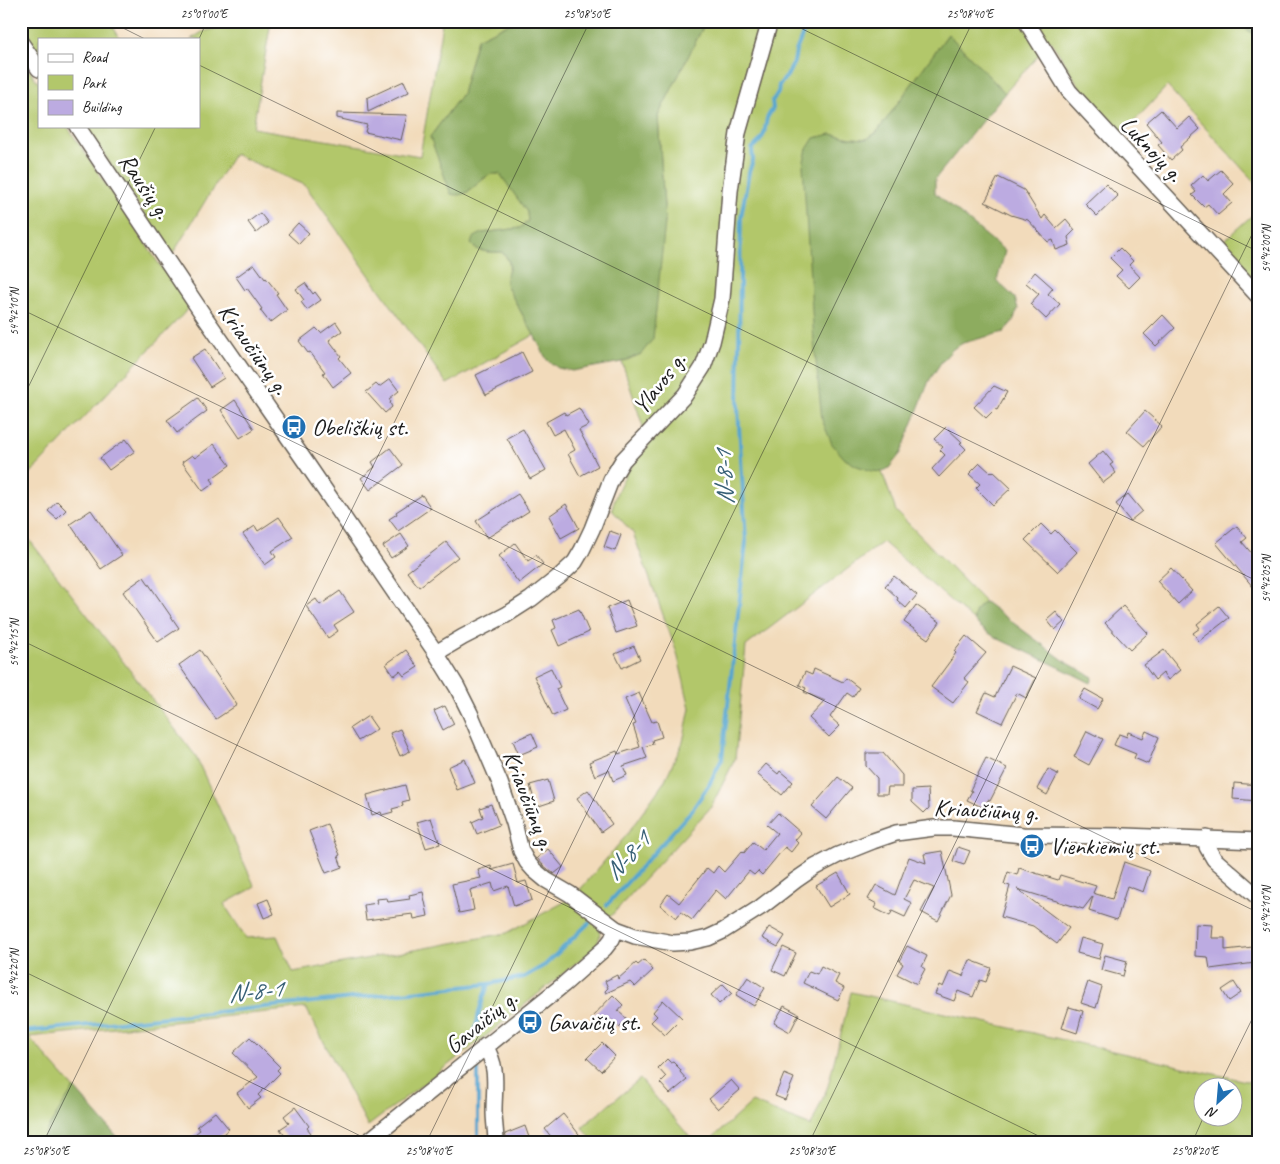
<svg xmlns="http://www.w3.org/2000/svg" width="1280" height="1164" font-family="Caveat,sans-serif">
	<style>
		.green { fill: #b2c76b; stroke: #677244; fill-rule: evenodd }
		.forest { fill: #8dac5f; stroke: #54643e }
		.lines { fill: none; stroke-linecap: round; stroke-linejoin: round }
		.stream { stroke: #54a5cf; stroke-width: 4 }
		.building { fill: #bcabe1 }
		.minor-casing { stroke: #675f54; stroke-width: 18 }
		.minor { stroke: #fff; stroke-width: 15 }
		.ticks { fill: none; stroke: #1c1c1c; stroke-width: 1; stroke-opacity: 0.45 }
		.labels { text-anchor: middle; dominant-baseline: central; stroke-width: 5; stroke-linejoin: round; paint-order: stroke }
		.street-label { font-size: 24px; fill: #1c1c1c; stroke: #fff }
		.poi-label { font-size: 24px; fill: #1c1c1c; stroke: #fff; text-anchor: start }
		.water-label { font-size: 25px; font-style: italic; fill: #386076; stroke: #fff }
		.neatline { fill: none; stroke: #1c1c1c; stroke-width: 2 }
		.ticks-label { font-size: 12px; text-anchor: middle; fill: #1c1c1c }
	</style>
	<rect width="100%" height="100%" fill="#fff"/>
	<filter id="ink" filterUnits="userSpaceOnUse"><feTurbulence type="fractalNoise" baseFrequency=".02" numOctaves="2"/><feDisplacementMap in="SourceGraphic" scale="10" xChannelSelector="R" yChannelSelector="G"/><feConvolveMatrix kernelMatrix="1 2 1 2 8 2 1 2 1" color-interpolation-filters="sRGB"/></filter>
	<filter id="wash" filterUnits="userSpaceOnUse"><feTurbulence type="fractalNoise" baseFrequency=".0096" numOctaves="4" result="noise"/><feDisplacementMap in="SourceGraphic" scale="20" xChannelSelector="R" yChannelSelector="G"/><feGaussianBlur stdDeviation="1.12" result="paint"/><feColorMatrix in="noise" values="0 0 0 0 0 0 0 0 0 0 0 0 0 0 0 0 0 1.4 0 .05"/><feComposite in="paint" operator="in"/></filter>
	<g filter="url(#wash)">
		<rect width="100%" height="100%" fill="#f2dbbb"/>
		<g class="green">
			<path d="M21 21H110L120 39H39V59L21 33Z"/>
			<path d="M251 21H271L253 128 420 156 442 24 425 21H514L477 39 462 94 430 137 465 194 490 174H501L527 212 528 221 520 228 482 233 474 248 487 252H502C518 270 502 270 507 287L534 335 447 384 305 185 234 154 172 255 85 126H199V39H191L204 31Z"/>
			<path d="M706 21H1237L1238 24 1259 37V187L1167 86 1118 139 1096 113 1051 41 1005 93 948 34 877 132 867 139 851 138 831 134 845 459C858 466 868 471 882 472L896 511 985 602C977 607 974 611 974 621L883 542 746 646 735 759 711 807 610 917 578 892 625 837 664 782 683 742 690 708 677 653 633 533 612 510C617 484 631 464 649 445L622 362 641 354 665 222 658 116Z"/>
			<path d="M21 58 39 84V126H67L159 264 190 307 21 483Z"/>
			<path d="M1259 209V287L1219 245Z"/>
			<path d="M21 529 195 755 255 887 224 904 246 938 277 936 293 972 507 933 568 900 594 921 599 926 600 935 598 942 591 951 486 1036 368 1126 306 1008 29 1037 74 1088 47 1130 41 1143H21Z"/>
			<path d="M851 992 1259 1084V1143H707L752 1102 811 1126 828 1086ZM1202 1086H1232V1116H1202Z"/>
			<path d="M640 1079 695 1143H595L582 1127Z"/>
		</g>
		<g class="forest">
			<path d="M514 21H706L658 116 665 222 653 339 641 354 622 362 572 371 558 368 547 360 534 335 507 287C502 270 519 270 502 252 491 252 478 253 471 244L473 238 482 233 520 228 528 221 527 212 500 174C497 174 492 173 489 175 475 182 469 199 451 194L430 137 462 94 477 39Z"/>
			<path d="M1237 21H1259V37L1238 24Z"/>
			<path d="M948 34 1005 93 935 179V193L1005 251 997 281 1015 298 1018 309 1013 321 1004 332 963 343 953 349 942 361 929 381 901 453 889 468 882 472 872 471 857 466 845 459 832 444 822 420 814 342 803 165 807 149 814 138 831 134 851 138 867 139 877 132Z"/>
			<path d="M985 602 1066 662 1093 677 1091 683C1071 673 1051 663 1031 654 1011 644 990 638 974 621 974 611 977 607 985 602Z"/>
			<path d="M74 1088 122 1143H41L47 1130Z"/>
		</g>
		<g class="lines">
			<g class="stream">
				<path d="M607 905 692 810 709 785 722 759 746 542 738 408 741 217 749 172 753 160 752 149 760 141 764 134 767 118 773 108 772 101 778 93 779 85 787 76 794 62 796 51 808 21"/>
				<path d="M21 1032 489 984 524 977 545 965 590 922"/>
				<path d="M475 1033C478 1016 481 1000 489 984"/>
				<path d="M478 1143V1070"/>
			</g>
		</g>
		<g id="blocks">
			<g class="building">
				<path d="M404 81 409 92 368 112 367 98Z"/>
				<path d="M1161 110 1177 128 1189 117 1200 129 1180 147 1182 150 1171 160 1158 145 1162 142 1146 123Z"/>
				<path d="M337 113 407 115 401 140 365 132 367 125 337 118Z"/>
				<path d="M1221 170 1234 184 1224 194 1232 203 1218 215 1208 204 1204 207 1192 195 1196 192 1191 186 1203 175 1208 181Z"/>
				<path d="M998 177 1024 190 1042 219 1045 215 1056 228 1066 219 1075 230 1068 237 1070 245 1056 250 1053 240 1048 242 1028 220 1011 215 985 202Z"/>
				<path d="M1106 184 1118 196 1097 216 1085 204Z"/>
				<path d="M260 213 268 223 256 233 248 222Z"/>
				<path d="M298 223 309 233 299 244 288 234Z"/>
				<path d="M1120 248 1133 261 1129 265 1140 277 1129 288 1116 276 1122 270 1110 258Z"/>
				<path d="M254 264 265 279 266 278 278 293 276 294 287 310 270 323 260 310 262 309 247 288 245 290 236 277Z"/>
				<path d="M1035 272 1053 288 1048 294 1060 304 1046 319 1030 304 1039 294 1026 283Z"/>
				<path d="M305 283 313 294 315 292 321 300 307 310 301 302 304 300 296 289Z"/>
				<path d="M1163 315 1175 328 1156 346 1144 334Z"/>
				<path d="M336 322 342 331 329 340 341 356 339 358 351 373 333 387 323 373 325 372 310 352 308 353 299 341 316 328 321 333Z"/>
				<path d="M205 349 224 378 210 387 191 358Z"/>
				<path d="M522 352 532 372 486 395 476 375Z"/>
				<path d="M390 379 399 391 389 399 391 402 390 403 392 407 385 413 366 392 376 384 379 387Z"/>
				<path d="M994 386 1007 392 997 410 995 409 986 418 974 407Z"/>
				<path d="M198 398 207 411 177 433 167 420Z"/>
				<path d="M235 400 254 429 240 438 221 410Z"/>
				<path d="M579 408 589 425 579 430 598 466 580 476 568 454 575 450 564 429 553 435 546 422 564 412 566 415Z"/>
				<path d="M1145 411 1162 426 1144 446 1127 431Z"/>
				<path d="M946 427 962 442 960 443 966 449 939 477 932 469 945 455 940 450 943 447 934 439Z"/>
				<path d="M523 429 546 470 530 479 507 438Z"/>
				<path d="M126 439 135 451 109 470 100 458Z"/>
				<path d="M214 444 230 465 211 479 214 483 203 491 182 462 192 455 195 458Z"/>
				<path d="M390 448 403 465 370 490 361 478 375 467 372 462Z"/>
				<path d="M1103 451 1113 463 1110 465 1116 473 1103 483 1088 464Z"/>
				<path d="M980 463 991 473 993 471 1011 488 993 505 976 488 980 484 969 474Z"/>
				<path d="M518 494 529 511 487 538 476 521Z"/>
				<path d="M1128 494 1142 511 1130 521 1116 504Z"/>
				<path d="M422 495 431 508 398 531 389 519 397 514 396 512Z"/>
				<path d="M57 501 66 510 57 519 48 511Z"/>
				<path d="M566 504 579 528 561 538 549 516Z"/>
				<path d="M91 510 122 555 101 569 70 524Z"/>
				<path d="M279 517 293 537 272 551 276 557 265 565 243 534 255 526 258 531Z"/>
				<path d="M1041 524 1051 534 1055 530 1077 552 1058 572 1025 540Z"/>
				<path d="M1237 526 1247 538 1242 542 1259 562V594L1216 543Z"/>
				<path d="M610 531 621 535 615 551 604 547Z"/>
				<path d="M401 534 409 546 391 558 383 546Z"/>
				<path d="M446 542 458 557 419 587 407 572Z"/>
				<path d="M515 543 528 561 536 555 543 564 519 583 511 573H512L499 556Z"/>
				<path d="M1171 568 1192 591 1178 604 1157 581Z"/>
				<path d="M894 576 917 595 906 608 897 600 898 598 885 586Z"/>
				<path d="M144 577 179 628 158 642 123 592Z"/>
				<path d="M340 591 354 612 334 625 338 631 328 638 306 606 316 599 320 605Z"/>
				<path d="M627 600 637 626 616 633 607 608Z"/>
				<path d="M916 605 940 622 928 639 904 622Z"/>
				<path d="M1123 606 1148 633 1130 650 1105 623Z"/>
				<path d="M1219 606 1229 618 1199 641 1193 633 1200 628 1197 624Z"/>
				<path d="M579 609 589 632 559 646 552 630 556 628 553 620Z"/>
				<path d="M1056 612 1064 622 1055 630 1047 620Z"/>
				<path d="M966 636 986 653 964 678 969 682 953 703 931 687 956 653 954 651Z"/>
				<path d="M634 646 640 659 622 668 615 654Z"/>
				<path d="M200 650 237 705 216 719 179 665Z"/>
				<path d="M406 650 418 667 404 676 400 671 394 676 386 664Z"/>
				<path d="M1164 650 1180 670 1168 680 1163 673 1155 680 1144 665Z"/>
				<path d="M1010 666 1036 678 1026 698 1017 693 1002 723 977 711 986 693 995 697Z"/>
				<path d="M551 668 560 687 556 689 566 710 553 716 534 676Z"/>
				<path d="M814 669 843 682 846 678 859 688 853 697 847 693 830 717 840 726 829 737 809 718 825 701 804 692 806 688 799 685 805 672 812 675Z"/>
				<path d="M1085 689 1103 699 1097 709 1079 699Z"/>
				<path d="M639 693 652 722 657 721 662 737 652 740 653 744 643 747 647 758 623 766 627 775 613 781 609 770 595 776 589 762 617 751 618 754 640 747 633 725 636 724 625 699Z"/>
				<path d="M445 706 454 724 443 730 434 711Z"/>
				<path d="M368 716 377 729 358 741 350 728Z"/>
				<path d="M400 729 410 751 400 756 390 733Z"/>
				<path d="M1087 731 1103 739 1089 765 1074 757Z"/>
				<path d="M1146 731 1159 737 1148 764 1134 758 1136 754 1114 745 1119 734 1127 737 1128 732 1143 738Z"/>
				<path d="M532 733 538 747 519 755 513 741Z"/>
				<path d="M866 753H883L902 775V787H888L887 794H877V778L866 766Z"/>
				<path d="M986 758 1007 768 990 801 988 800 984 808 967 800 972 791 970 790Z"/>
				<path d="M465 759 475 783 457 790 448 767Z"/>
				<path d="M766 764 778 774 780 771 793 782 782 795 757 774Z"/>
				<path d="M1048 769 1058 774 1047 795 1037 789Z"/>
				<path d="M838 777 852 788 826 819 812 807Z"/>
				<path d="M548 780 554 801 536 807 530 785Z"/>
				<path d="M1234 783 1259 785V801L1233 799Z"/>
				<path d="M405 785 409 800 402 802 403 806 392 809 393 812 382 815 381 812 372 815 367 795Z"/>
				<path d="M928 789 929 808 924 813 912 802V790Z"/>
				<path d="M588 790 612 824 601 832 577 798Z"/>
				<path d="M491 804 499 825 477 834 472 822 483 817 480 808Z"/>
				<path d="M778 813 801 833 795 840 798 843 791 852 785 847 762 875 758 871 754 875 749 871 726 899 716 890 692 920 681 912 676 918 660 905 668 894 679 903 707 868 713 873 718 866 724 872 742 851 744 853 753 842 763 850 777 833 767 825Z"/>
				<path d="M431 818 440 844 426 848 417 822Z"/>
				<path d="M327 824 340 855 338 856 342 867 326 873 309 831Z"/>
				<path d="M958 847 970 851 964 865 953 861Z"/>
				<path d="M548 849 563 867 554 874 543 865 537 858Z"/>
				<path d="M942 851 951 895 938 921 921 912 934 888 914 880 904 899 912 903 905 917 892 911 890 916 874 908 877 904 868 899 876 885 895 895 909 857 926 863 924 854Z"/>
				<path d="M1124 862 1150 871 1143 892 1127 886 1117 920 1089 911 1093 896 1083 909 1017 889 1069 928 1057 944 1033 926 1001 917 1010 886 1004 884 1008 872 1017 875 1019 868 1058 880 1060 875 1096 886 1093 893 1112 899Z"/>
				<path d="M513 864 518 883 526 881 532 900 514 906 508 886 494 891 492 883 470 890 474 910 459 913 452 884 481 878 478 870 491 866 492 870Z"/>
				<path d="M838 873 850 894 829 907 816 886Z"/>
				<path d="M423 892 428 916 414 919 413 914 366 920 364 905 377 903 376 899 387 898 388 902 410 899 409 895Z"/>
				<path d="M268 899 274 914 264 918 258 903Z"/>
				<path d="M1196 924 1213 925 1212 938H1225V950L1253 947 1255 963 1210 969 1208 957 1195 956Z"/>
				<path d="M769 927 785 936 778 947 762 938Z"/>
				<path d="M1081 938 1103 944 1099 959 1077 953Z"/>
				<path d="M907 946 927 956 922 967 925 969 917 984 897 974 903 964 899 961Z"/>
				<path d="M783 947 796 953 785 976 772 970Z"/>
				<path d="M1105 955 1127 961 1123 976 1101 970Z"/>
				<path d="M644 960 653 970 635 987 630 982 606 993 605 991 608 988 605 981 617 975 618 979 636 963 638 965Z"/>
				<path d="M970 960 991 968 986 982 980 980 973 997 958 991 954 1001 935 994 939 985 943 987 950 971 963 976Z"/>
				<path d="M821 966 839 975 835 983 844 988 838 1000 803 983 809 971 817 974Z"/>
				<path d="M748 977 765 988 754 1006 736 995Z"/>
				<path d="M1088 982 1102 987 1096 1008 1081 1003Z"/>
				<path d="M1234 982 1241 993 1229 1001 1222 990Z"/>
				<path d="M723 984 732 993 719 1004 711 995Z"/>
				<path d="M613 995 623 1005 618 1011 627 1019 619 1027 610 1019 601 1028 591 1018Z"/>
				<path d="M663 1000 682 1018 665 1035 651 1022 657 1016 653 1012Z"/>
				<path d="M784 1006 799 1014 790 1032 774 1023Z"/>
				<path d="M1069 1007 1083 1011 1077 1033 1062 1028Z"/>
				<path d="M250 1037 280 1067 277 1070 280 1073 258 1095 261 1098 248 1108 237 1093 258 1077 233 1053Z"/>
				<path d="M602 1043 615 1056 601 1071 587 1058Z"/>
				<path d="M667 1059 671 1063 673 1062 681 1070 680 1072 687 1080 670 1094 660 1083 666 1077 658 1068Z"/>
				<path d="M784 1074 794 1078 785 1100 775 1096Z"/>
				<path d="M731 1080 740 1090 718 1109 709 1099Z"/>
				<path d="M295 1107 309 1126 307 1128 311 1133 298 1143H290L280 1129 289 1123 284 1116Z"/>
				<path d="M215 1112 229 1129 212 1143H184L200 1130 197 1126Z"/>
				<path d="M563 1114 586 1143H556L545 1129Z"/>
				<path d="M525 1126 531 1143H508L505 1134Z"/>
			</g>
		</g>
	</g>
	<g filter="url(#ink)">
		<use href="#blocks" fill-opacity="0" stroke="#675f54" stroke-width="1"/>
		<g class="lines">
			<defs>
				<g id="minor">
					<path d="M1026 21 1069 91 1259 297"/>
					<path d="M21 43 39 69"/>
					<path d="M77 126 204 316 307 464 436 653 457 687 470 713 500 783 514 823 521 851 527 862 534 870 546 880 570 894 616 929 635 936 673 943 690 942 708 938 723 931 761 907 796 880 815 867 838 855 873 841 896 833 934 828H953L1023 835 1124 836 1259 841"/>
					<path d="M436 653 463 637 506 615 531 599 560 576 575 562 582 550 592 529 611 480 623 460 685 395 703 367 712 342 722 299 730 191 738 133 770 21"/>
					<path d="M1207 838V847L1214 859 1259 898"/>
					<path d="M485 1046C499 1068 494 1087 494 1111 494 1122 496 1132 496 1143"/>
					<path d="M366 1143 563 985 605 948 612 939 616 929"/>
				</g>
			</defs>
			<use href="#minor" class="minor-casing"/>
			<use href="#minor" class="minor"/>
		</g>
	</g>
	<path class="ticks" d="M109 21 145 39M786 21 1259 252M199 39 207 21M199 65 1259 582M21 309 1259 913M21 402 156 126M21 640 1053 1143M21 970 375 1143M1219 1086 1259 1005M43 1143 590 21M426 1143 973 21M809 1143 1259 220M1192 1143 1204 1116"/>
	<defs>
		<symbol id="bus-disc" viewBox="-11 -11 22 22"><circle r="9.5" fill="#1f6fb2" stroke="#fff"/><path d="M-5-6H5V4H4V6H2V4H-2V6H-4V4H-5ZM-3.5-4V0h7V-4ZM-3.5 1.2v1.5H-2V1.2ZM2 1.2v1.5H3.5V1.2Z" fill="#fff"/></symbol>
	</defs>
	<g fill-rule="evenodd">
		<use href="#bus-disc" x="280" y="413" width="28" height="28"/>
		<use href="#bus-disc" x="1018" y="832" width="28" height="28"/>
		<use href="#bus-disc" x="516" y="1008" width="28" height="28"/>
	</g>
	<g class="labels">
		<g class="street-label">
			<text transform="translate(1152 149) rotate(47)">Luknojų g.</text>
			<text transform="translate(145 186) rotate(56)">Raušių g.</text>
			<text transform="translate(254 349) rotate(55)">Kriaučiūnų g.</text>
			<text transform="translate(659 383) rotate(-52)">Ylavos g.</text>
			<text transform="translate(529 800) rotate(69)">Kriaučiūnų g.</text>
			<text transform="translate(986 810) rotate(3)">Kriaučiūnų g.</text>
			<text transform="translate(481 1022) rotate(-39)">Gavaičių g.</text>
		</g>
		<g class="poi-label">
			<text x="312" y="427">Obeliškių st.</text>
			<text x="1050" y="846">Vienkiemių st.</text>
			<text x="548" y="1022">Gavaičių st.</text>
		</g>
		<g class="water-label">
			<text transform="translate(724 478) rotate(-93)">N-8-1</text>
			<text transform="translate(627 856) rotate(-48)">N-8-1</text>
			<text transform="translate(255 991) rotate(-6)">N-8-1</text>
		</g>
	</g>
	<rect width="1280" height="1164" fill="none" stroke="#fff" stroke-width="55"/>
	<rect x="38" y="38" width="162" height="90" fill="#ffffff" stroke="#a4a4a4"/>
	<rect x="48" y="54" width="25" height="8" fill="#ffffff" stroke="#a4a4a4"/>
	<text x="82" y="62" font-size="15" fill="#1c1c1c">Road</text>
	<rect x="48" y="75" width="25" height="15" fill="#b2c76b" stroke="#a4a4a4"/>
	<text x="82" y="88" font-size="15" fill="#1c1c1c">Park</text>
	<rect x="48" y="100" width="25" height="15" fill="#bcabe1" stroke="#a4a4a4"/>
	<text x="82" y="112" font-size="15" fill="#1c1c1c">Building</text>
	<g transform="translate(1218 1102) rotate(206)"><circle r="24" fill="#ffffff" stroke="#a4a4a4"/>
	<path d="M0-4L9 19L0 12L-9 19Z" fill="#1f6fb2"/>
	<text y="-8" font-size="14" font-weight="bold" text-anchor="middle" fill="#1c1c1c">N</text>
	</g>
	<rect x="28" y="28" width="1224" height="1108" class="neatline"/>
	<g class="ticks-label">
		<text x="204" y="18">25°09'00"E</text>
		<text x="587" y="18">25°08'50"E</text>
		<text x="970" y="18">25°08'40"E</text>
		<text transform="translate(1266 249) rotate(-90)" y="4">54°42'00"N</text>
		<text transform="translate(14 312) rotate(-90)" y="4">54°42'10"N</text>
		<text transform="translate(1266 579) rotate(-90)" y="4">54°42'05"N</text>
		<text transform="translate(14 643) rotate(-90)" y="4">54°42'15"N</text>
		<text transform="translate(1266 910) rotate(-90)" y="4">54°42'10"N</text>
		<text transform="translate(14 973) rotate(-90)" y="4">54°42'20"N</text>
		<text x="46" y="1155">25°08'50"E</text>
		<text x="429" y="1155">25°08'40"E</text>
		<text x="812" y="1155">25°08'30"E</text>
		<text x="1195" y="1155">25°08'20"E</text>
	</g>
</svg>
